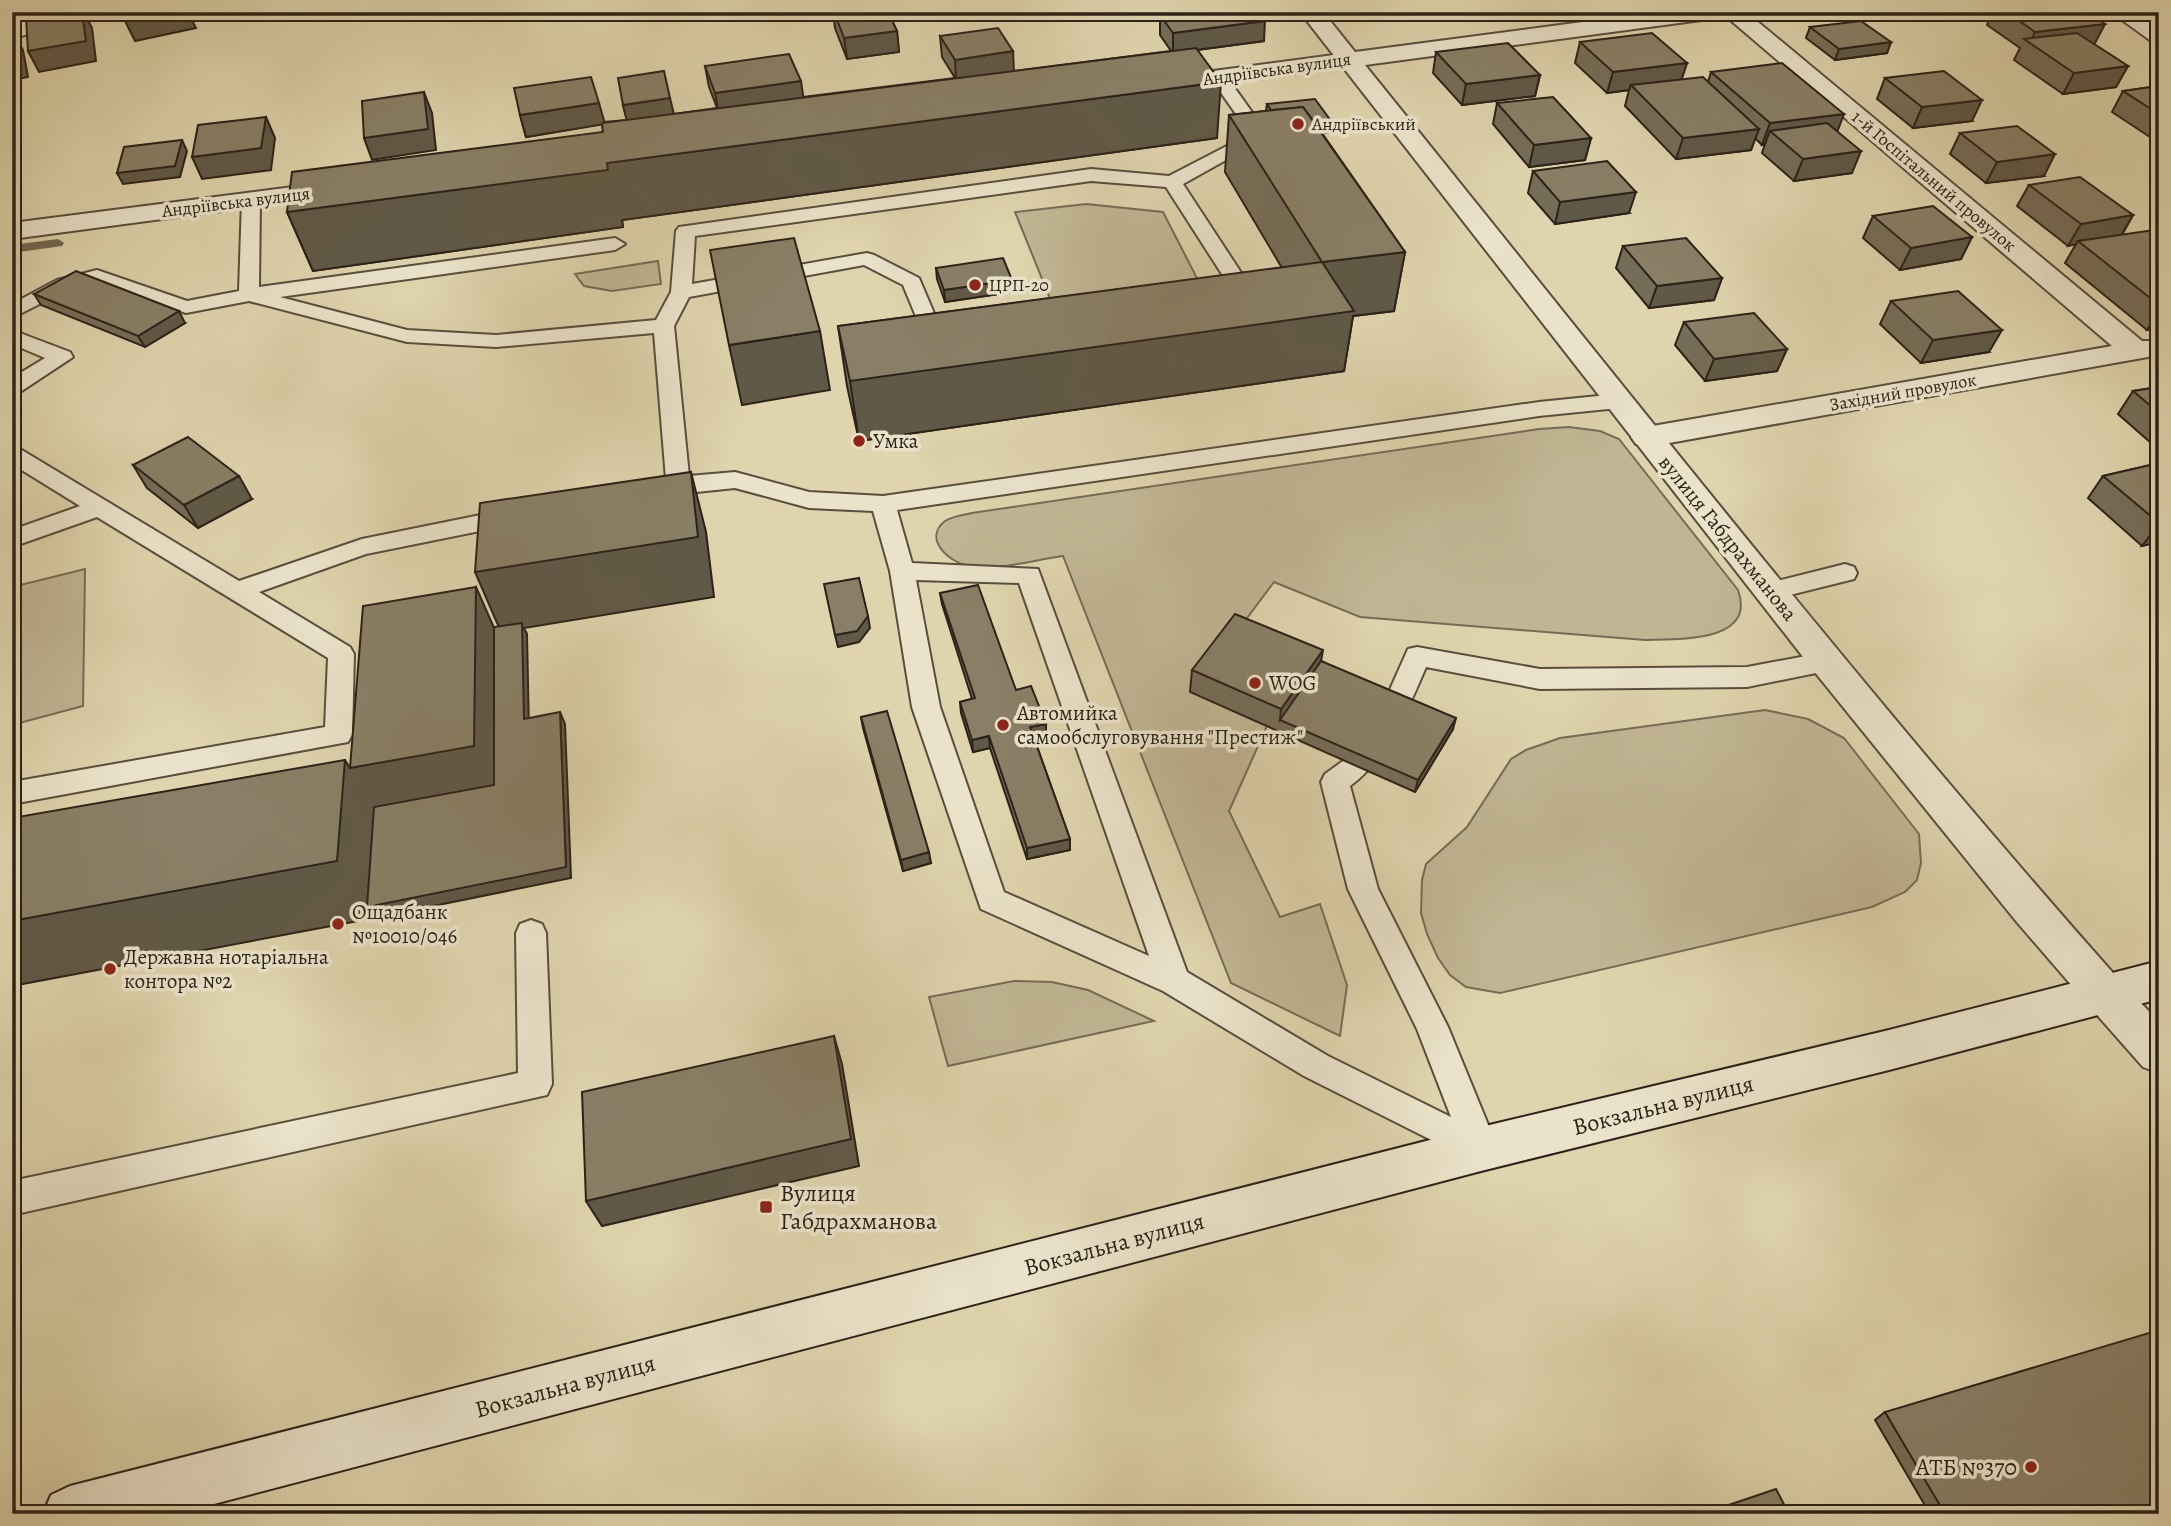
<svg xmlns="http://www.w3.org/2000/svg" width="2171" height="1526" font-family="Alegreya,serif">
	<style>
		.green { fill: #c1b694; stroke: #766c56; stroke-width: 2 }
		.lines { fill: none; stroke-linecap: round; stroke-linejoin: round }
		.stream { fill: #736854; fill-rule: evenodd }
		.service-casing { stroke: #594e3e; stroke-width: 4 }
		.minor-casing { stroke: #594e3e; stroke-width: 4 }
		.tertiary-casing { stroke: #594e3e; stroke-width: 4 }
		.secondary-casing { stroke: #2c2219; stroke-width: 4 }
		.service { fill: #eae3ca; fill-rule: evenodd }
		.minor { fill: #eae3ca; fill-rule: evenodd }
		.tertiary { fill: #eae3ca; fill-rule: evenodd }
		.secondary { fill: #eae3ca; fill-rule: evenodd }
		.wall { fill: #766d58; stroke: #2c2219; stroke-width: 2 }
		.shaded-wall { fill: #605947; stroke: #2c2219; stroke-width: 2 }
		.building { fill: #897f66; stroke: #2c2219; stroke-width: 2 }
		.poi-dot { fill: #8f2418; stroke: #eae3ca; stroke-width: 2.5 }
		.labels { text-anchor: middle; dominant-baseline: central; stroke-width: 7; stroke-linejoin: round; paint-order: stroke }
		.far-street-label { font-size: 18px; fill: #2c2219; stroke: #eae3ca }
		.far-poi-label { font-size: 18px; fill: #2c2219; stroke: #eae3ca; text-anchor: start }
		.poi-label { font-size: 21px; fill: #2c2219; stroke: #eae3ca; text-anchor: start }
		.street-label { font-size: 21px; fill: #2c2219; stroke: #eae3ca }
		.near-street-label { font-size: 24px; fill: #2c2219; stroke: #eae3ca }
		.near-poi-label { font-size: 24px; fill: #2c2219; stroke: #eae3ca; text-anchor: start }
	</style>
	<rect width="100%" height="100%" fill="#dfd4ad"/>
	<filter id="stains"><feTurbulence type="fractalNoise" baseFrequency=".00286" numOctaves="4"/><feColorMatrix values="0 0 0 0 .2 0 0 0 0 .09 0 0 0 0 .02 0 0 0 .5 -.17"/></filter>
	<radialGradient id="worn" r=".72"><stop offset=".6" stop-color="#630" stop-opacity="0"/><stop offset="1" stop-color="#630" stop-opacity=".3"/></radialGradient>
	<g class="green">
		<path d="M1086 204 1163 212 1201 286 1053 306 1015 212Z"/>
		<path d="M658 261 661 284 612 291 584 286 575 274Z"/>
		<path d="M1569 427 1600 431 1619 439 1738 590C1757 643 1678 639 1645 640L1360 617 1274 582 1233 637 1267 726 1229 811 1280 917 1320 904 1347 985 1340 1036 1231 983 1063 556C1033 560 999 571 969 566 950 563 922 539 945 521 953 516 963 515 972 513L1539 429Z"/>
		<path d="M85 569 83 706 12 725V587Z"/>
		<path d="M1765 710 1808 719 1844 738 1919 834 1921 863 1917 880 1905 892 1872 907 1500 993 1466 987 1450 975 1438 958 1427 934 1421 913 1422 880 1426 864 1467 827 1511 759 1526 750 1560 738Z"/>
		<path d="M1014 981 1052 982 1088 990 1154 1021 948 1066 929 997Z"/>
	</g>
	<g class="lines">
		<path class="stream" d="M58 239 64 243 62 246 12 253V245Z"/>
		<defs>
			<g id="service">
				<path d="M1218 72 1224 73 1269 136 1183 184 1257 297 1254 301 1236 305 1229 303 1226 299 1234 293 1166 187 1091 181 695 236 692 284 867 253 874 255 919 278 942 332 953 334 957 338 953 342 934 345 927 343 903 285 864 265 689 297 674 326 689 476 735 472 809 492 883 496 1539 402 1618 394 1626 396 1629 401 1626 406 1618 408 1539 416 897 510 912 563 1038 569 1187 972 1328 1056 1451 1117 1417 1029 1348 889 1321 782 1325 774 1347 758 1384 703 1408 649 1417 647 1540 669 1747 667 1827 652 1836 655 1840 662 1836 669 1747 687 1540 689 1426 667C1408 709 1387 759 1350 786L1378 889 1448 1027 1498 1149 1493 1160 1481 1165 1304 1076 1163 991 981 909 912 707 890 571 873 511 809 508 735 488 658 496 650 493 646 488 650 483 666 479 654 333 496 347 407 342 249 301 186 313 96 282 71 288 12 318V304L57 280 97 270 187 301 239 291 242 200 251 194 260 200 259 287 615 238 625 244 615 250 280 297 407 330 496 335 656 320 671 292 676 231 679 227 1091 169 1169 176 1250 134 1210 77ZM916 580 1019 583 1149 956 1004 892 940 707Z"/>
				<path d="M12 330 70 352 73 357 20 392 12 394V378L45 358 12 344Z"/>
				<path d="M12 447 20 449 239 581 362 539 515 508 523 510 527 516 523 522 515 524 366 554 259 592 350 647 354 654 352 735 348 742 12 804V782L325 727 328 658 97 517 12 547V530L80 506 12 464Z"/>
				<path d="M1845 564 1854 567 1857 573 1854 579 1770 600 1761 597 1757 591 1761 585Z"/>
				<path d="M531 920 542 924 546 933 552 1084 547 1095 12 1215V1181L518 1073 516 933 520 924Z"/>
			</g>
			<g id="minor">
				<path d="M65 12H106L103 17 12 38V24Z"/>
				<path d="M1721 12H1746L2142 341H2159V355L1647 447 1636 444 1631 437 1636 430 1647 427 2112 346Z"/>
				<path d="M2111 12H2137L2159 26V43L2151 41Z"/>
				<path d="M1349 53 1357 55 1360 60 1357 65 1167 91 1159 89 1155 84 1159 79 1167 77Z"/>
				<path d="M340 181 349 184 353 189 349 194 12 239V223Z"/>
				<path d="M2106 976 2121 982 2159 1022V1073L2143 1067 2091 1008 2084 995 2091 982Z"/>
			</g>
			<path id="tertiary" d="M1300 12H1323L1355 52 1658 12H1720L1717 17 1709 19 1365 65C1614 373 1858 686 2121 982L2128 995 2121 1008 2106 1014 2091 1008 2016 921 1814 671Z"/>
			<path id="secondary" d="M2159 961V999L1889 1070 1481 1171 176 1514H43L51 1495 70 1486 1481 1127 1889 1030Z"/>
		</defs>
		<use href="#service" class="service-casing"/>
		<use href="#minor" class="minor-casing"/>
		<use href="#tertiary" class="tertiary-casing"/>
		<use href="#secondary" class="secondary-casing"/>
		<use href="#service" class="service"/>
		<use href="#minor" class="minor"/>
		<use href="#tertiary" class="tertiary"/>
		<use href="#secondary" class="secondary"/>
	</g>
	<g class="wall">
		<path d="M833 12H888L897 31 899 52 847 59 835 28Z"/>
		<path d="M1992 12H2087L2094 44 2128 66 2116 87 2063 94 2014 60 2020 48 1987 25Z"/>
		<path d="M1160 15 1264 41 1197 50 1217 138 622 220 623 227 313 271 287 212 603 132 602 124 526 137 520 115 604 122 627 120 623 105 674 114 717 108 709 87 705 66 803 97 955 78 942 57 940 36 1014 71 1171 51 1160 35Z"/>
		<path d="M1810 27 1891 42 1887 53 1835 60 1806 38Z"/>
		<path d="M1580 42 1687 63 1681 80 1708 82 1711 72 1837 131 1852 173 1794 181 1762 153 1765 144 1762 145 1755 138 1751 150 1676 159 1625 106 1629 90 1607 93 1575 63Z"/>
		<path d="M1436 52 1540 75 1535 96 1462 105 1433 73Z"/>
		<path d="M1885 78 1972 121 1913 128 1877 99Z"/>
		<path d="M2159 86V143L2112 112 2123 91Z"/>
		<path d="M1497 103 1591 138 1585 160 1529 167 1493 124Z"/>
		<path d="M1267 104 1331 121 1330 132 1322 133 1405 252 1394 311 1353 316 1344 371 859 441 847 386 838 326 1282 268 1225 172 1229 115 1266 111Z"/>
		<path d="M1960 133 2044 176 1986 183 1950 154Z"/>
		<path d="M1533 171 1629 213 1555 224 1528 193Z"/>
		<path d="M2029 185 2133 215 2122 235 2159 234V328L2147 330 2065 263 2076 244 2068 246 2017 206Z"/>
		<path d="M1873 216 1972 237 1961 259 1900 270 1863 238Z"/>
		<path d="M1623 246 1722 278 1714 300 1649 308 1616 268Z"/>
		<path d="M936 268 1012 280 1013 292 945 302 937 279Z"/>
		<path d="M34 294 185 323 145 347 41 305Z"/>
		<path d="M1891 301 1989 352 1921 363 1880 324Z"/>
		<path d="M1684 322 1787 349 1777 371 1705 381 1675 345Z"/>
		<path d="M2159 387V450L2118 414 2133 391Z"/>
		<path d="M2159 463V542L2142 546 2088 498 2103 476Z"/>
		<path d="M133 465 252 499 198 528 147 488Z"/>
		<path d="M940 593 1016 690 1046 724V736L1034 738 1070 839V850L1027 859 990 748 973 752 961 713 960 702 972 699 942 604Z"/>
		<path d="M1321 661 1453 729 1415 792 1190 692 1192 670Z"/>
		<path d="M861 717 931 863 903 871 863 728Z"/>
		<path d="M1885 1412 2159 1514H1930L1875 1420Z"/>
	</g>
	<g class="shaded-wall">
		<path d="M82 12H84L92 28 96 61 39 72 28 51Z"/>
		<path d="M165 12H188L196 28 135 41 125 21Z"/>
		<path d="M225 12H240L226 16Z"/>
		<path d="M1370 12H1397L1369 16Z"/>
		<path d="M1265 21 1264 41 1173 53V33Z"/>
		<path d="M2105 24 2094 45 2030 43 2035 32Z"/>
		<path d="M12 30 23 50 28 77 12 80Z"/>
		<path d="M897 31 899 52 847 59 844 38Z"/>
		<path d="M1891 42 1887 53 1835 60 1839 49Z"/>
		<path d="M1013 51 1014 72 956 81 955 60Z"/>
		<path d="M1687 63 1680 84 1631 85 1629 90 1607 93 1613 72Z"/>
		<path d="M2128 66 2116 87 2063 94 2074 73Z"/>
		<path d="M1540 75 1535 96 1462 105 1466 84Z"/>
		<path d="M801 81 804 102 719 115 715 93Z"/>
		<path d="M1221 82 1217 138 622 220 623 227 313 271 287 212 607 163Z"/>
		<path d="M424 92 432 113 436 150 372 160 364 138Z"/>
		<path d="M670 98 675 119 628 126 623 105Z"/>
		<path d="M1982 100 1972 121 1913 128 1922 107Z"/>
		<path d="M599 103 605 124 526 137 520 115Z"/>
		<path d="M1844 114 1836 135 1770 131 1765 144 1762 145 1770 123Z"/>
		<path d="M266 117 275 138 271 170 202 179 192 157Z"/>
		<path d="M1331 121 1330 132 1282 138 1283 127Z"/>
		<path d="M1759 129 1751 150 1676 159 1683 138Z"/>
		<path d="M1591 138 1585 160 1529 167 1534 145Z"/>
		<path d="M182 140 187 151 180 177 123 184 117 173Z"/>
		<path d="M1861 151 1852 173 1794 181 1803 159Z"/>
		<path d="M2055 154 2044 176 1986 183 1997 162Z"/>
		<path d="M1636 192 1629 213 1555 224 1560 202Z"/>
		<path d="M2133 215 2120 237 2078 241 2076 244 2068 246 2081 224Z"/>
		<path d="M1972 237 1961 259 1900 270 1911 248Z"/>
		<path d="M1405 252 1394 311 1353 316 1344 371 859 441 850 381 1322 262Z"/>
		<path d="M1722 278 1714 300 1649 308 1657 286Z"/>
		<path d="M1012 280 1013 292 945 302 944 290Z"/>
		<path d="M179 311 185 323 145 347 138 336Z"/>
		<path d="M2159 312V328L2147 330Z"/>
		<path d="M2002 330 1989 352 1921 363 1933 340Z"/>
		<path d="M820 331 830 390 742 405 729 345Z"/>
		<path d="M1787 349 1777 371 1705 381 1714 359Z"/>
		<path d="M691 472 706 532 714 597 524 628 527 634 529 731 524 719 501 632 475 572Z"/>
		<path d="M239 476 252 499 198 528 184 505Z"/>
		<path d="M2159 524V542L2142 546Z"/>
		<path d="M476 587 499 639 566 867 560 712 565 724 571 878 374 918 12 986V921L345 760 350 768Z"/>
		<path d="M868 616 870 628 859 642 838 647 835 635Z"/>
		<path d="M1323 650 1319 673 1280 720 1281 709Z"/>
		<path d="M1456 718 1453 729 1415 792 1418 780Z"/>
		<path d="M1046 724V736L1031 739 1030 727Z"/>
		<path d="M989 736 990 748 973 752 972 740Z"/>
		<path d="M1070 839V850L1027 859V848Z"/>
		<path d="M929 852 931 863 903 871 901 860Z"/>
		<path d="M834 1036 842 1064 859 1166 602 1226 586 1201Z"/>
	</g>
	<g class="building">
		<path d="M58 12H82L86 41 28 51 26 18Z"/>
		<path d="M122 12H165L125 21Z"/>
		<path d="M834 12H888L897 31 844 38Z"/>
		<path d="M1182 12H1258L1265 21 1173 33 1160 15Z"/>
		<path d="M2007 12H2087L2105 24 2035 32Z"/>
		<path d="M1861 21 1891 42 1839 49 1810 27Z"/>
		<path d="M998 28 1013 51 955 60 940 36Z"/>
		<path d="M12 31 17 56 12 57Z"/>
		<path d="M1652 33 1687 63 1613 72 1580 42Z"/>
		<path d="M2077 33 2128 66 2074 73 2024 39Z"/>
		<path d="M1508 43 1540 75 1466 84 1436 52Z"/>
		<path d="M1196 48 1221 82 607 163 608 170 287 212 292 172 603 132 602 123Z"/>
		<path d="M789 54 801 81 715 93 705 66Z"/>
		<path d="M1782 63 1844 114 1770 123 1711 72Z"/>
		<path d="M664 71 670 98 623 105 618 78Z"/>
		<path d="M1944 71 1982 100 1922 107 1885 78Z"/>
		<path d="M591 77 599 103 520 115 514 88Z"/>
		<path d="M1703 77 1759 129 1683 138 1631 85Z"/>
		<path d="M2159 86V114L2123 91Z"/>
		<path d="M424 92 428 129 364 138 362 101Z"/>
		<path d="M1553 97 1591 138 1534 145 1497 103Z"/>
		<path d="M1315 99 1331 121 1315 123 1303 107 1271 110 1267 104Z"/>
		<path d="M1303 107 1405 252 1322 262 1354 311 850 381 838 326 1322 262 1229 115Z"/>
		<path d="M266 117 261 148 192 157 198 125Z"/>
		<path d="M1827 123 1861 151 1803 159 1770 131Z"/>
		<path d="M2017 126 2055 154 1997 162 1960 133Z"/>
		<path d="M182 140 175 166 117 173 124 147Z"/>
		<path d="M1607 161 1636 192 1560 202 1533 171Z"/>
		<path d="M2080 177 2133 215 2081 224 2029 185Z"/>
		<path d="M1933 206 1972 237 1911 248 1873 216Z"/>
		<path d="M2154 230 2159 234V305L2078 241Z"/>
		<path d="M794 238 820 331 729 345 710 250Z"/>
		<path d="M1686 238 1722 278 1657 286 1623 246Z"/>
		<path d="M1003 258 1012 280 944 290 936 268Z"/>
		<path d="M76 271 179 311 138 336 34 294Z"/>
		<path d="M1958 291 2002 330 1933 340 1891 301Z"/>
		<path d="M1754 313 1787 349 1714 359 1684 322Z"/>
		<path d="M2159 387V413L2133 391Z"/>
		<path d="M188 437 239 476 184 505 133 465Z"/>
		<path d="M2159 463V523L2103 476Z"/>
		<path d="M691 472 698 537 475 572 480 503Z"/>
		<path d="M859 578 868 616 857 631 835 635 824 584Z"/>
		<path d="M978 585 1016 690 1031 686 1046 724 1030 727 1070 839 1027 848 989 736 972 740 960 702 975 698 940 593Z"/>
		<path d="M476 587 474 746 350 768 363 606Z"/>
		<path d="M1235 614 1323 650 1281 709 1192 670Z"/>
		<path d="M522 623 524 719 560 712 566 867 367 907 374 807 494 785V627Z"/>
		<path d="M1321 661 1456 718 1418 780 1280 720Z"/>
		<path d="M887 711 929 852 901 860 861 717Z"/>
		<path d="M345 760 337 861 12 921V818Z"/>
		<path d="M834 1036 851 1139 586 1201 582 1092Z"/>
		<path d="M2159 1330V1514H1945L1885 1412Z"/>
		<path d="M1776 1489 1789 1514H1702Z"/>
	</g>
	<g class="poi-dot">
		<circle cx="1298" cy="124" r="7"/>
		<circle cx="975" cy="285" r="7"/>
		<circle cx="859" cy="441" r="7"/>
		<circle cx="1255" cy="683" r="7"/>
		<circle cx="1003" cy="725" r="7"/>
		<circle cx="338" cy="924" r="7"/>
		<circle cx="110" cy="969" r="7"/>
		<rect x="759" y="1200" width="14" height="14" rx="3.5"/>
		<circle cx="2031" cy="1467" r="7"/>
	</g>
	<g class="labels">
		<g class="far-street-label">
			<text transform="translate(1277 69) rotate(-8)">Андріївська вулиця</text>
			<text transform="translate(1934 181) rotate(40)">1-й Госпітальний провулок</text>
			<text transform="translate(236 202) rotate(-7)">Андріївська вулиця</text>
			<text transform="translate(1903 392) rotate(-10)">Західний провулок</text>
		</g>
		<g class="far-poi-label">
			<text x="1312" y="124">Андріївський</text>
			<text x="989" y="285">ЦРП-20</text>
		</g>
		<g class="poi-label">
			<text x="873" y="441">Умка</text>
			<text x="1269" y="683">WOG</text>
			<text x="1017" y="713">Автомийка<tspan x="1017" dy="24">самообслуговування "Престиж"</tspan></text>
			<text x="352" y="912">Ощадбанк<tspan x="352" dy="24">№10010/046</tspan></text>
			<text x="124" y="957">Державна нотаріальна<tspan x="124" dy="24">контора №2</tspan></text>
		</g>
		<g class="street-label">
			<text transform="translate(1728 538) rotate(51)">вулиця Габдрахманова</text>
		</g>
		<g class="near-street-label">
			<text transform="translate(1663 1105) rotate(-14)">Вокзальна вулиця</text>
			<text transform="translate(1114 1244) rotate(-15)">Вокзальна вулиця</text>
			<text transform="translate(565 1386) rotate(-15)">Вокзальна вулиця</text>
		</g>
		<g class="near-poi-label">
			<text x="780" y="1193">Вулиця<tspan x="780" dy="28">Габдрахманова</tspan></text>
			<text x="2017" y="1467" text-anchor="end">АТБ №370</text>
		</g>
	</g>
	<rect width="2171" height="1526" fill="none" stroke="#dfd4ad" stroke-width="42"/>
	<rect x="14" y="14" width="2143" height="1498" fill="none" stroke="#2c2219" stroke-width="3.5"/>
	<rect x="21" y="21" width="2129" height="1484" fill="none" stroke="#2c2219" stroke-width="2"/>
	<rect width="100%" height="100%" filter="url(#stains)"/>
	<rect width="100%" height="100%" fill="url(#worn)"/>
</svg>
